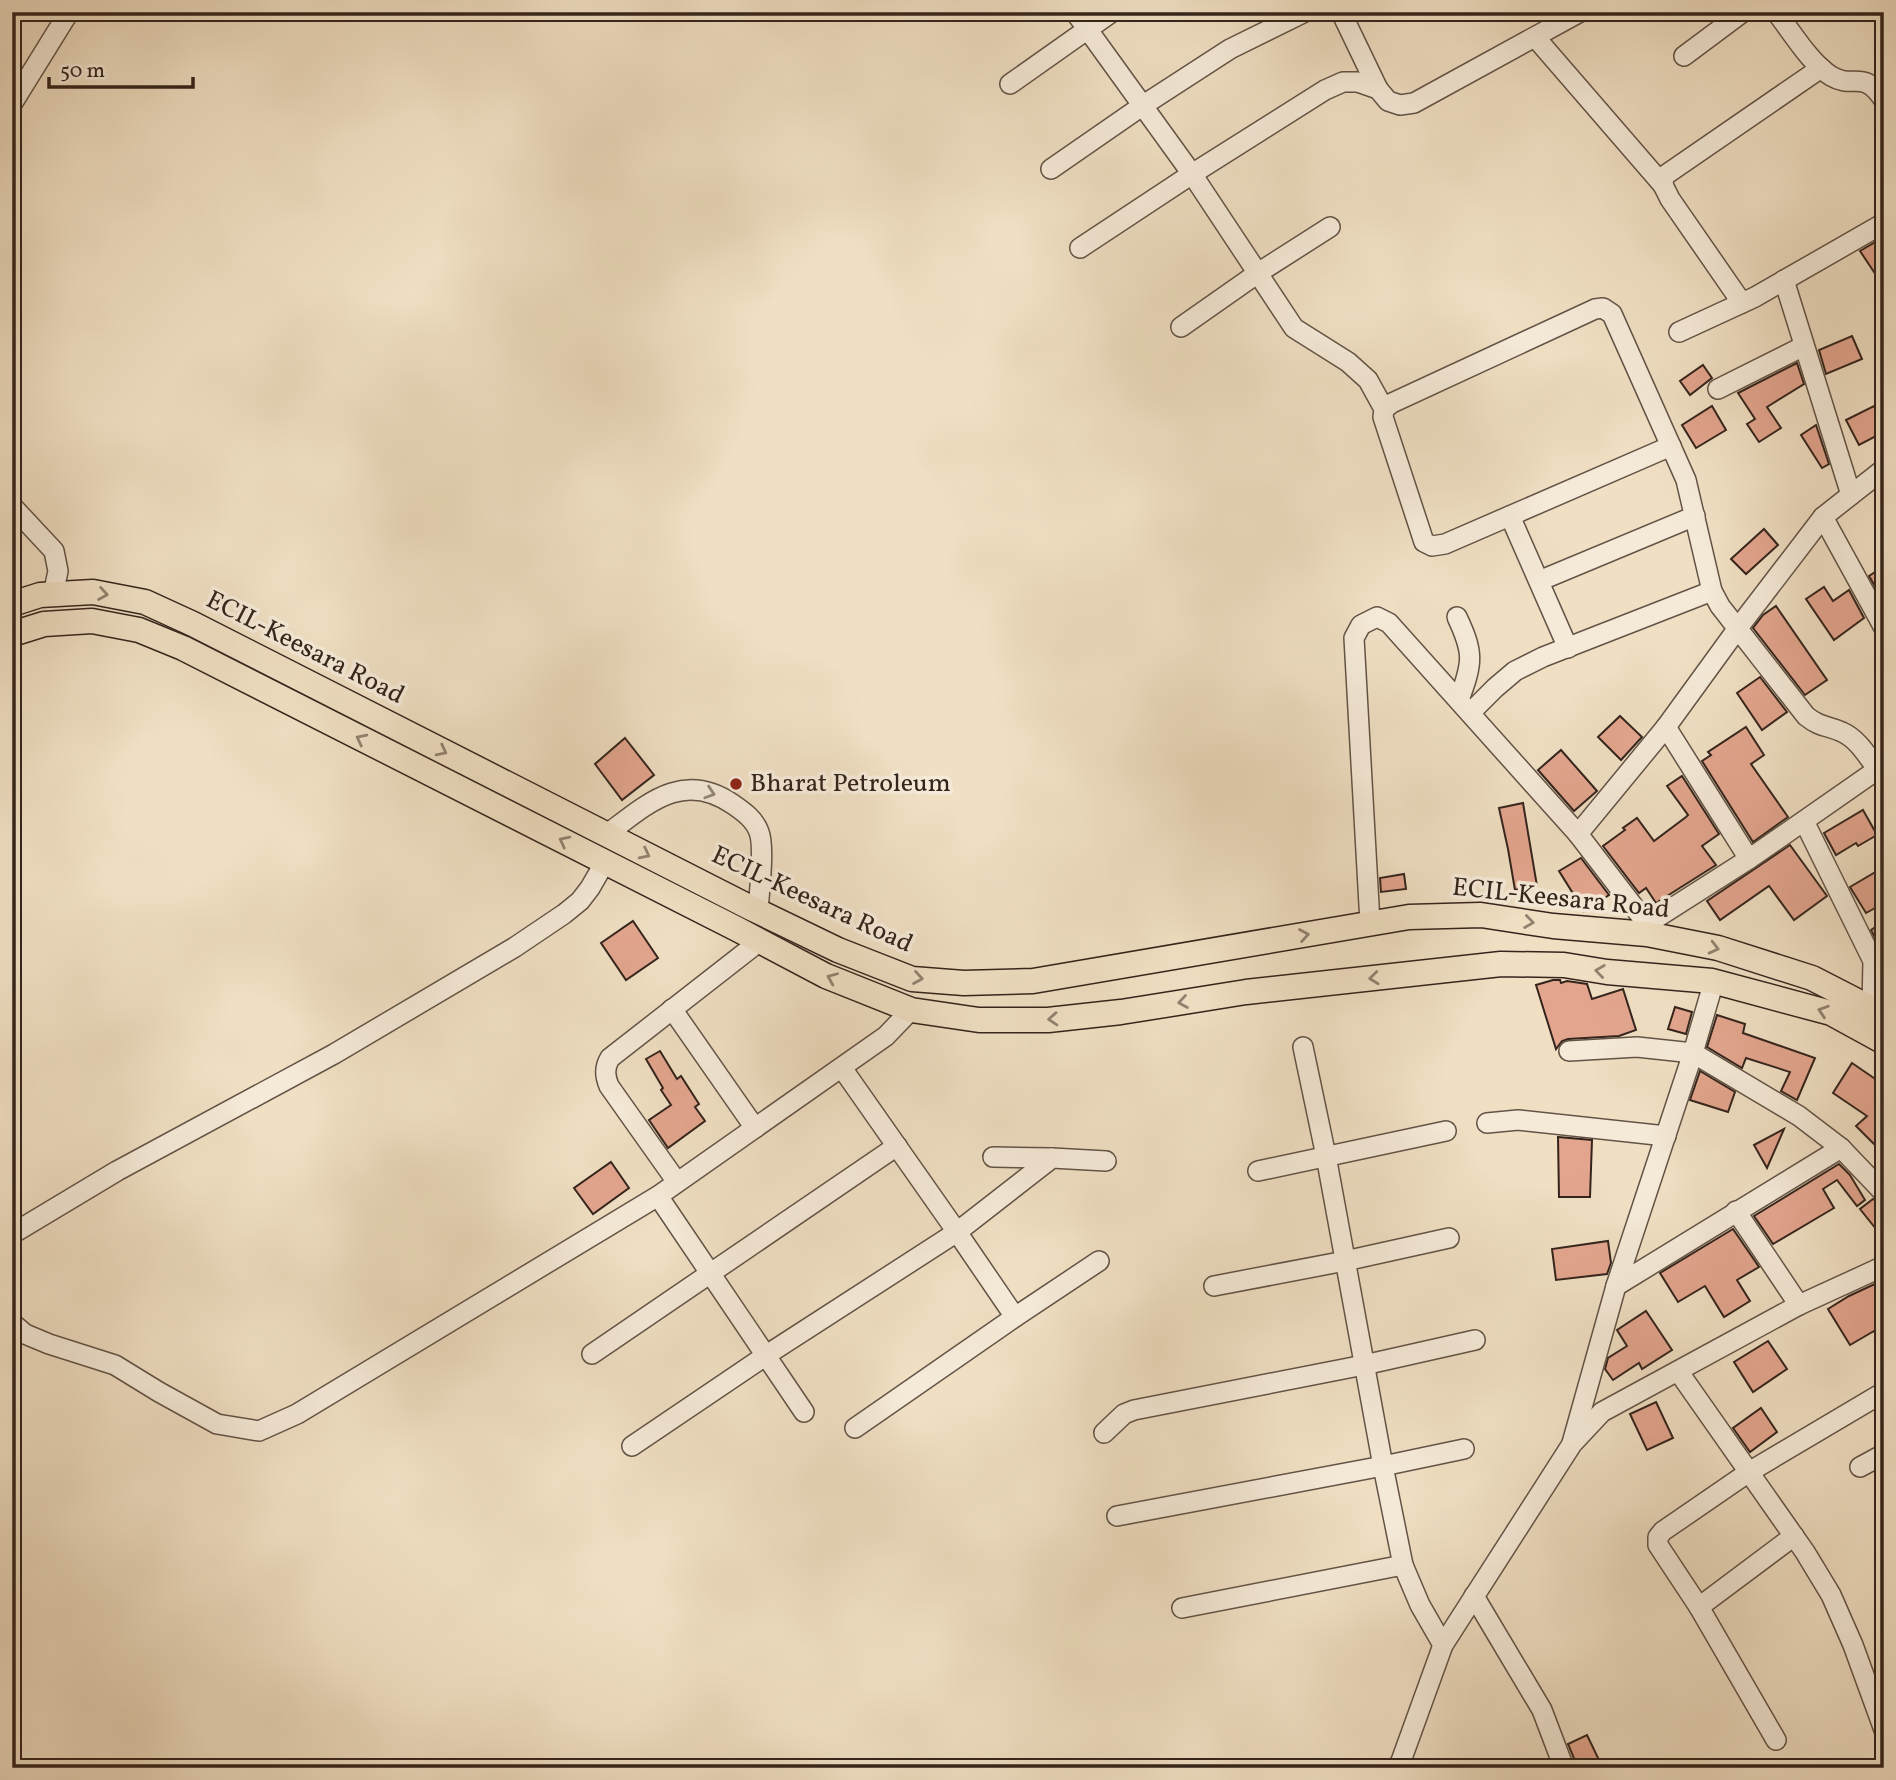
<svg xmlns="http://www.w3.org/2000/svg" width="1896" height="1780" font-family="Vollkorn,serif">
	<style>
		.building { fill: #e3a58e; stroke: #34241c; stroke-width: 2 }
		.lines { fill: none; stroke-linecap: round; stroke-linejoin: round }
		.minor-casing { stroke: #635346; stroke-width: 22 }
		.major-casing { stroke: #34241c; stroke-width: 27 }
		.minor { stroke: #f5ead8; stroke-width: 19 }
		.major { stroke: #f0dfc3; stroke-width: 24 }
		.oneway { stroke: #928270 }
		.oneway2 { stroke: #94877a }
		.poi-dot { fill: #8f2418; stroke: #f5ead8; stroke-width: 2.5 }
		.labels { text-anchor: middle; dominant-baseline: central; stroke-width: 7; stroke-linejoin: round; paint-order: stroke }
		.street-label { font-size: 26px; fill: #34241c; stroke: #f5ead8 }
		.poi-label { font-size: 26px; fill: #34241c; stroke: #f5ead8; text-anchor: start }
	</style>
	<rect width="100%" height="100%" fill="#f0dfc3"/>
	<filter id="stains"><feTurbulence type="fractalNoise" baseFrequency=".00286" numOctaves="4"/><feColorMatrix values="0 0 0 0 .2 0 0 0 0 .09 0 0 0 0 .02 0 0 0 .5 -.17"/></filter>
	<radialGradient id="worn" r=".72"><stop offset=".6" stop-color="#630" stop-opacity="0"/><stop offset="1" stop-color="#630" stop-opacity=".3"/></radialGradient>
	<g class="building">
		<path d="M1884 237V287L1860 251Z"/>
		<path d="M1852 336 1862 359 1826 374 1819 350Z"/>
		<path d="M1797 363 1804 384 1767 407 1781 428 1759 442 1747 424 1755 419 1738 393Z"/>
		<path d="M1703 365 1712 378 1690 395 1680 381Z"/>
		<path d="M1712 406 1726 430 1696 448 1682 425Z"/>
		<path d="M1874 406 1876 410 1884 406V432L1859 445 1846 420Z"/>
		<path d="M1816 425 1829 464 1822 468 1801 435Z"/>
		<path d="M1764 529 1778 545 1746 574 1731 559Z"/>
		<path d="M1884 566V602L1869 576Z"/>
		<path d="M1824 587 1833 601 1849 590 1864 618 1834 640 1806 599Z"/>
		<path d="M1776 606 1827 680 1805 695 1753 628 1763 615Z"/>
		<path d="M1760 677 1787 712 1762 730 1737 693Z"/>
		<path d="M1620 716 1642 737 1621 760 1598 737Z"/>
		<path d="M1746 727 1764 755 1751 764 1788 817 1753 842 1702 761 1711 755 1708 752Z"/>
		<path d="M625 738 654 775 622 800 595 764Z"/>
		<path d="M1561 750 1597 791 1574 811 1538 770Z"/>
		<path d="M1682 776 1719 834 1702 846 1716 865 1656 903 1646 888 1639 893 1603 846 1625 830 1623 828 1637 818 1654 841 1686 817 1688 815 1667 786Z"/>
		<path d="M1523 803 1537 886 1515 890 1508 849 1499 808Z"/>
		<path d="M1863 810 1877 835 1858 846 1856 843 1836 855 1824 833Z"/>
		<path d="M1790 845 1827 896 1794 920 1769 886 1720 920 1707 901Z"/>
		<path d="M1581 858 1609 895 1584 911 1559 871Z"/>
		<path d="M1884 867V903L1866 913 1850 887Z"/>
		<path d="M1404 874 1406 889 1381 892 1380 878Z"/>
		<path d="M633 921 658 958 626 980 601 943Z"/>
		<path d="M1884 921V955L1871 930Z"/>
		<path d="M1553 980H1560L1561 983 1567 981 1587 984 1592 999 1623 989 1636 1030 1619 1036 1568 1039 1562 1041 1556 1049 1536 985Z"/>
		<path d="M1675 1007 1692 1012 1686 1034 1668 1029Z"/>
		<path d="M1717 1015 1745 1024 1743 1033 1815 1058 1797 1100 1781 1091 1790 1072 1746 1058 1742 1068 1707 1047Z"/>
		<path d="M660 1051 677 1079 681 1076 699 1104 695 1107 705 1121 668 1148 649 1120 671 1105 661 1090 663 1088 646 1059Z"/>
		<path d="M1852 1063 1884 1085V1154L1856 1126 1867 1116 1833 1093Z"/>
		<path d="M1700 1071 1735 1092 1728 1112 1690 1100Z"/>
		<path d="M1784 1129 1767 1168 1754 1145Z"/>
		<path d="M1558 1137 1592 1140 1590 1197H1559Z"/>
		<path d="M611 1162 629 1188 593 1214 574 1188Z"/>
		<path d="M1839 1164 1850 1175 1865 1200 1857 1206 1837 1180 1823 1189 1834 1208 1773 1244 1754 1216Z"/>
		<path d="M1873 1199 1880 1204 1884 1205V1239L1860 1209Z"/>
		<path d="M1733 1229 1759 1267 1737 1280 1750 1301 1724 1317 1705 1286 1678 1302 1660 1273Z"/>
		<path d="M1608 1241 1611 1263 1607 1274 1556 1280 1552 1249Z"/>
		<path d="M1879 1282 1884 1289V1347L1874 1331 1850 1345 1828 1309 1849 1296Z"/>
		<path d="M1646 1311 1672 1350 1642 1369 1639 1363 1613 1380 1605 1369 1608 1358 1627 1346 1617 1330Z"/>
		<path d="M1768 1341 1787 1369 1753 1392 1734 1362Z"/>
		<path d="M1656 1402 1673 1438 1647 1450 1630 1414Z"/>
		<path d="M1761 1408 1777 1432 1750 1452 1733 1428Z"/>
		<path d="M1587 1735 1599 1760 1584 1768H1578L1568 1744Z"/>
	</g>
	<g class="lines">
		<defs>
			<g id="minor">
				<path d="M1075 12 1192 174 1294 328 1348 362 1368 380 1384 409 1383 417 1424 542 1432 546 1445 544 1671 446"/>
				<path d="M1341 12 1378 89"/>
				<path d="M1776 12C1792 32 1810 63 1831 76 1855 90 1862 68 1884 100"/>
				<path d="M1535 37 1663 185"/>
				<path d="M1684 56 1743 12"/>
				<path d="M1010 84 1112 12"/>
				<path d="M12 104 69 12"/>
				<path d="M1051 169 1142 106 1230 49 1305 12"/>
				<path d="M1080 248 1192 174 1325 90 1343 82H1358L1378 89 1388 101 1400 105 1414 103 1580 12"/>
				<path d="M1784 280 1851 495"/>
				<path d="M1742 303 1670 199 1663 185 1664 176 1821 68"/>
				<path d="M1181 327 1258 273 1330 227"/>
				<path d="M1679 332 1755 297 1884 223"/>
				<path d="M1718 389 1804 346"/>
				<path d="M1384 409 1392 403 1595 309 1603 308 1612 314 1686 480 1712 591 1720 606 1806 716C1821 728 1827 725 1842 732 1858 739 1868 757 1878 770"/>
				<path d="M12 506 54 551 58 571 53 595"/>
				<path d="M1510 516 1568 648"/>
				<path d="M1823 517 1884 628"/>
				<path d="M1539 581 1695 516"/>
				<path d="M1457 617C1474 653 1473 662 1459 700"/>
				<path d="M1470 713 1495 688 1515 671 1543 657 1712 591"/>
				<path d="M1666 727 1749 859"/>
				<path d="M1804 821 1873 961 1872 1008"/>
				<path d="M1578 834 1666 727 1738 628 1823 517 1884 469"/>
				<path d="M606 835C647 804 683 769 734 805 744 812 755 820 759 832 765 847 759 893 758 912"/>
				<path d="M1370 923 1354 638 1361 625 1377 617 1389 623 1578 834 1647 924"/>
				<path d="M1647 934V924L1749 859 1884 765"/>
				<path d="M672 1009 755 1128"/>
				<path d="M1303 1047 1326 1156 1383 1466 1403 1565 1420 1605 1443 1645"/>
				<path d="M1569 1051 1637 1047 1693 1053 1799 1116 1841 1148 1884 1193"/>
				<path d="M1487 1123 1518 1120 1666 1136"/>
				<path d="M993 1157 1052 1158"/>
				<path d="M1258 1171 1446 1131"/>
				<path d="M677 1182 609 1086C605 1076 604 1068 610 1058L760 941"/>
				<path d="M658 1196 804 1412"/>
				<path d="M1736 1211 1799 1305"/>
				<path d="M12 1234 117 1171 334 1054 515 947 564 914 580 901 590 888 605 862"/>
				<path d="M1214 1286 1345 1261 1449 1238"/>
				<path d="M1616 1286 1841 1148"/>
				<path d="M1015 1317 957 1232 1052 1158 1106 1161"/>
				<path d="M12 1323 25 1334 49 1344 115 1365 159 1392 217 1424 259 1431 297 1414 658 1196 886 1036 911 1010"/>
				<path d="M592 1354 897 1146"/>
				<path d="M1678 1371 1805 1552 1831 1595 1853 1645 1884 1730"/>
				<path d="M855 1428 1015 1317 1099 1261"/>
				<path d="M1104 1433 1124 1414 1134 1410 1364 1365 1475 1340"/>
				<path d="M1572 1443 1616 1286 1693 1053 1714 981"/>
				<path d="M632 1446 765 1356 957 1232 842 1068"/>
				<path d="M1860 1467 1884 1454"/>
				<path d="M1117 1516 1383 1466 1464 1449"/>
				<path d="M1474 1596 1542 1710 1564 1768"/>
				<path d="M1699 1607 1794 1536"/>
				<path d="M1182 1608 1403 1565"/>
				<path d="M1776 1740 1699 1607 1658 1545V1537L1663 1531 1749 1472 1884 1392"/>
				<path d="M1397 1768 1401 1761 1443 1645 1572 1444 1602 1412 1799 1305 1884 1266"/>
			</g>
			<g id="major">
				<path d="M12 604 40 595 93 592 145 602 193 624 751 908 838 950 912 979 964 983 1033 981 1409 917 1481 915 1553 926 1647 934 1718 948 1812 978 1884 1015"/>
				<path d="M12 634 44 624 92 621 139 630 183 648 737 929 826 976 911 1010 979 1020H1048L1121 1012 1246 992 1501 964 1564 965 1607 972 1712 981 1831 1013 1884 1042"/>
			</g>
		</defs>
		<use href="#minor" class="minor-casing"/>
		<use href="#major" class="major-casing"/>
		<use href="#minor" class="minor"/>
		<use href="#major" class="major"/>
	</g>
	<defs><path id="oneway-chevron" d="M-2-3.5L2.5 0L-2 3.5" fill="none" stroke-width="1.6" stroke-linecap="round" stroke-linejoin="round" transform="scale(1.75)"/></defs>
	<g class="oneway">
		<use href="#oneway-chevron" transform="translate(103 594) rotate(10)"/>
		<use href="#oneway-chevron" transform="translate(361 739) rotate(-153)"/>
		<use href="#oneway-chevron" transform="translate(442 751) rotate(27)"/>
		<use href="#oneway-chevron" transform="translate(564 841) rotate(-153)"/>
		<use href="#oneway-chevron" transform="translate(645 854) rotate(27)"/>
		<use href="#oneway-chevron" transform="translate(1529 922) rotate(8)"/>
		<use href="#oneway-chevron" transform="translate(1304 935) rotate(-10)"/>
		<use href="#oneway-chevron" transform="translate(1714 948) rotate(14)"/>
		<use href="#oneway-chevron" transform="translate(1600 971) rotate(-172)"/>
		<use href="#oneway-chevron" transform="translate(832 978) rotate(-157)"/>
		<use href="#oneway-chevron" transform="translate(918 978) rotate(9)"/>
		<use href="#oneway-chevron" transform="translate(1374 978) rotate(174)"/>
		<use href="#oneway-chevron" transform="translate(1183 1002) rotate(171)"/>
		<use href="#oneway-chevron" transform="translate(1823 1011) rotate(-162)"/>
		<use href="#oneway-chevron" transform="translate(1053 1019) rotate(176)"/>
	</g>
	<use class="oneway2" href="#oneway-chevron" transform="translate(710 793) rotate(18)"/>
	<circle class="poi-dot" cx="736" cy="784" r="7"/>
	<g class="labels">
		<g class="street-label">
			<text transform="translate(305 648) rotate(27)">ECIL-Keesara Road</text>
			<text transform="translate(1561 899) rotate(6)">ECIL-Keesara Road</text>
			<text transform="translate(812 900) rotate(25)">ECIL-Keesara Road</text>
		</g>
		<g class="poi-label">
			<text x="750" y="784">Bharat Petroleum</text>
		</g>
	</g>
	<rect width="1896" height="1780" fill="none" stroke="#f0dfc3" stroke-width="42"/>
	<rect x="14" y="14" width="1868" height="1752" fill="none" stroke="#34241c" stroke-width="3.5"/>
	<rect x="21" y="21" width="1854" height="1738" fill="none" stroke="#34241c" stroke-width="2"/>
	<path d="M49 77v10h144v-10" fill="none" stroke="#34241c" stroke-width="3.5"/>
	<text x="60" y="77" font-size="21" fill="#34241c" stroke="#f5ead8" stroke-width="5" paint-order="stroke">50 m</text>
	<rect width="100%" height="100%" filter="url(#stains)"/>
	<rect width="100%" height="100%" fill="url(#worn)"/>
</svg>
